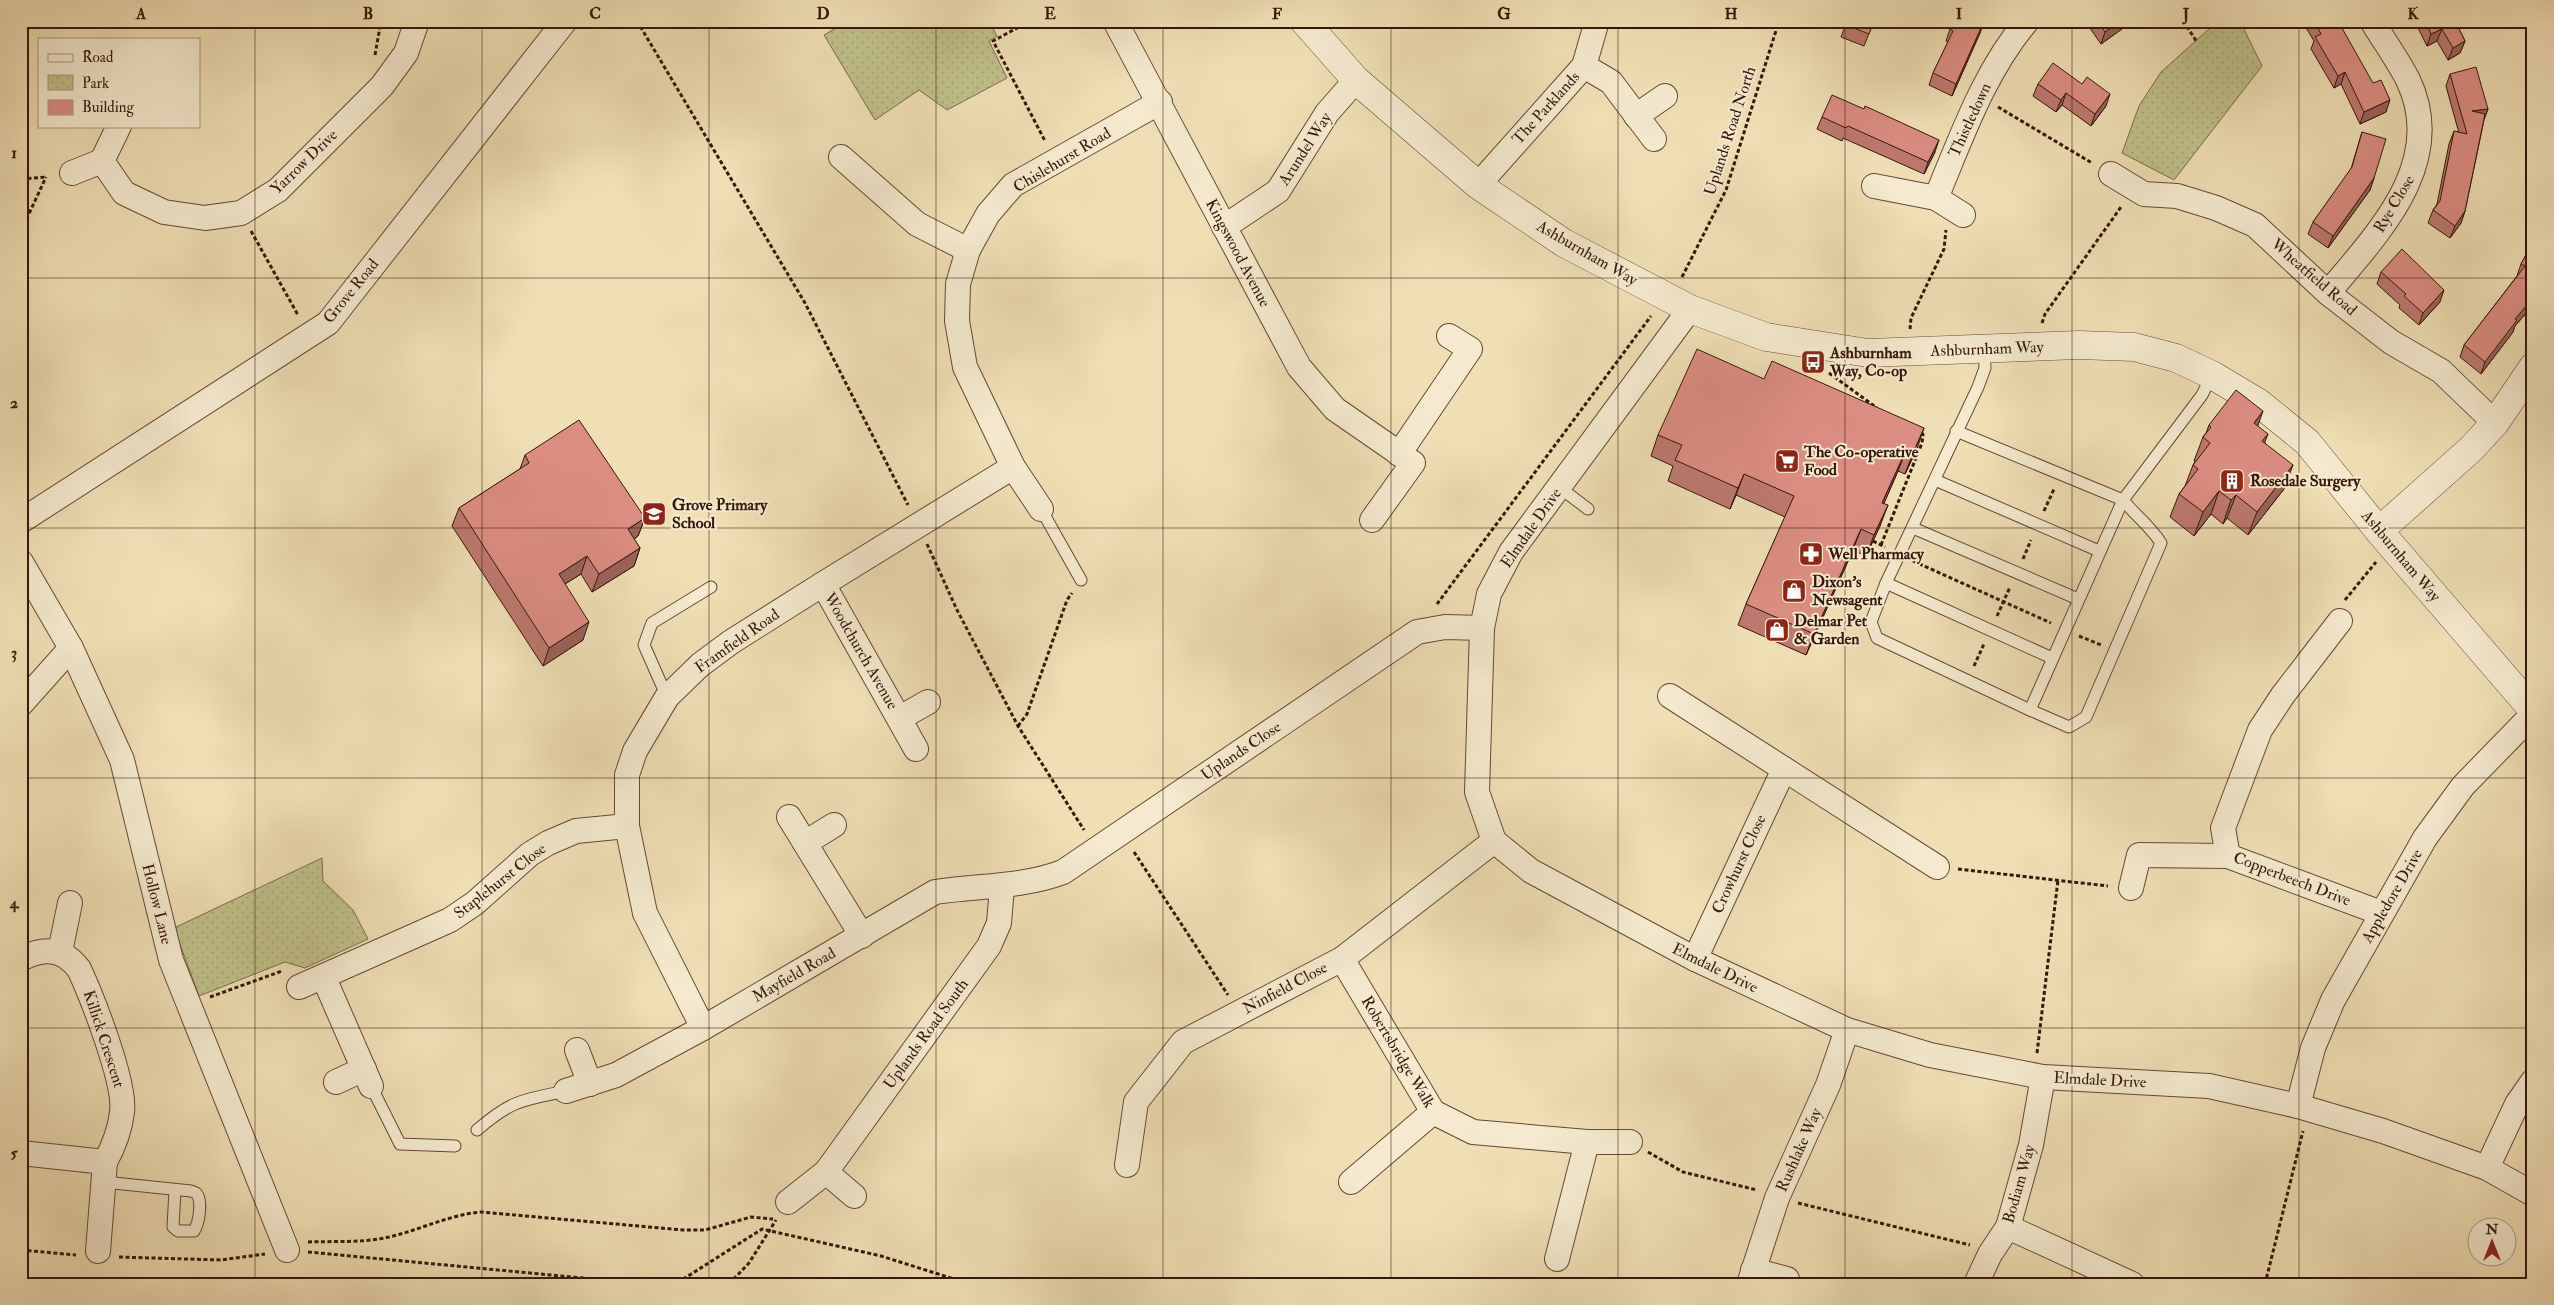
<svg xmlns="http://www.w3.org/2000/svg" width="2554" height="1305" font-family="'IM FELL Double Pica',serif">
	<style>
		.park { fill: url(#park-dots); stroke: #7a6b4a }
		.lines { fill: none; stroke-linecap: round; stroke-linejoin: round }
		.service-casing { stroke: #644835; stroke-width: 13 }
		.minor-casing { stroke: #644835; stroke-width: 26 }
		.tertiary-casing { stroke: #644835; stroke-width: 29 }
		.path { stroke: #35160a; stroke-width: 3; stroke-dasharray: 4 2.5; stroke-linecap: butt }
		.service { stroke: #f5eacf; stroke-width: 11 }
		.minor { stroke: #f5eacf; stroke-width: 24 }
		.tertiary { stroke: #f5eacf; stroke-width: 28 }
		.wall { fill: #bd7970; stroke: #35160a }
		.shaded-wall { fill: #9a635b; stroke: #35160a }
		.building { fill: #dc8d82; stroke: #35160a }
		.grid { fill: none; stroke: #35160a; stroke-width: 1; stroke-opacity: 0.55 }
		.labels { text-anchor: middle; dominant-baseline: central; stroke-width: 4; stroke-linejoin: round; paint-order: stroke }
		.street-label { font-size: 16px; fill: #35160a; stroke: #f5eacf }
		.poi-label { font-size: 16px; font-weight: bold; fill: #35160a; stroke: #f5eacf; text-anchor: start }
		.neatline { fill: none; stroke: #35160a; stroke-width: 2 }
		.grid-label { font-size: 16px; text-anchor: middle; font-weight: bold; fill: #35160a }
	</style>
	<defs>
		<pattern id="park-dots" width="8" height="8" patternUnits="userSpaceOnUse" patternTransform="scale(1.25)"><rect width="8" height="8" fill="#c0c089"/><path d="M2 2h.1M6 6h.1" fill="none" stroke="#a6a475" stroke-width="1.8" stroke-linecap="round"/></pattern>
	</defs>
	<rect width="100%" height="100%" fill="#f0dfb5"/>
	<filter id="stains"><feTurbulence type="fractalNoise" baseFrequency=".004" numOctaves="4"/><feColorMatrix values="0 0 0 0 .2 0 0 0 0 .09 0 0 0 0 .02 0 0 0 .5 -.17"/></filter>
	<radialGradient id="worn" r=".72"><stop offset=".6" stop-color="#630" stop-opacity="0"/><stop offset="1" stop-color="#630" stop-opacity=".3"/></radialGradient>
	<g class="park">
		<path d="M848 21H989L997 36 989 41 1007 78 947 110 919 90 875 120 824 35Z"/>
		<path d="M2218 21H2240L2262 66 2174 180 2122 153 2139 106 2161 72Z"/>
		<path d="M322 858 323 881 353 910 368 939 305 968 285 962 199 996 174 928Z"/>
	</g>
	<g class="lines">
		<defs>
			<g id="service">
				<path d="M1984 349 1985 368 1978 387 1886 583 1871 622 1877 638 2030 710 2123 500 2202 395 2212 375"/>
				<path d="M1956 431 2123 500C2135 515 2150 526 2161 543L2086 717 2069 727 2030 710"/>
				<path d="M1935 480 2099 551"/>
				<path d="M1559 487 1588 509"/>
				<path d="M1041 509 1081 580"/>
				<path d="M1913 528 2078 599"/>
				<path d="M1886 583 2052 658"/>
				<path d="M667 697 644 645 652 623 711 587"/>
				<path d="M371 1086 400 1144 455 1146"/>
				<path d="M477 1130C512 1100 522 1100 566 1091"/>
				<path d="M104 1182 191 1191 196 1193C203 1200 199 1223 194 1231H178L173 1227 175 1190"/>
			</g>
			<g id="minor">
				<path d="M1115 21 1299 367 1335 409 1413 463 1372 520"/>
				<path d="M1584 66 1611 82 1654 139"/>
				<path d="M1636 116 1665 96"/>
				<path d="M119 126 102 161 124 193 164 212 205 218 241 213 278 190 382 86 406 53 417 21"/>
				<path d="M841 157 917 224 968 250"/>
				<path d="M72 173 102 161"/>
				<path d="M2111 174 2144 194 2177 196 2216 208 2255 225 2328 293 2391 342 2441 371 2495 423"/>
				<path d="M1478 185 1584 66 1597 21"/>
				<path d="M1874 186 1936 198C1962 136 1984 72 2027 21"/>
				<path d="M1936 198 1963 215"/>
				<path d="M1224 227 1278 191 1327 113 1356 80"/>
				<path d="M2328 293C2377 234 2448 163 2408 80 2398 60 2384 41 2372 21"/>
				<path d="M1690 309 1511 552 1489 594 1482 628 1477 792 1494 841 1531 871 1695 959 1847 1030 1930 1055 2043 1077 2209 1086 2298 1106 2383 1131 2487 1168 2533 1194"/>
				<path d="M1399 454 1470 349 1449 336"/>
				<path d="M1041 509 1013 467 965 367 957 321 958 284 968 250 988 214 1013 185 1160 102"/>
				<path d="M21 521 328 323 565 21"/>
				<path d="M21 562 71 648 122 760 171 960 287 1250"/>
				<path d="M823 584 916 749"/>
				<path d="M2340 621 2283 695 2260 730 2223 828 2228 856 2381 913"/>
				<path d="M1670 696 1937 867"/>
				<path d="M21 704 71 648"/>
				<path d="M900 718 928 702"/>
				<path d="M789 817 862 936"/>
				<path d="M805 843 834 825"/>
				<path d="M2131 888 2139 855 2228 856"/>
				<path d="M60 952 70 903"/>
				<path d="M21 959C44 947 63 948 79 969 92 997 126 1083 122 1112 120 1130 114 1146 105 1162L21 1153"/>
				<path d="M1342 959 1433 1112 1473 1132 1587 1142H1630"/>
				<path d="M1695 959 1784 769"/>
				<path d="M324 978 371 1086"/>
				<path d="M299 987 450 920 475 903 530 854 548 843 576 831 627 826"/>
				<path d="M703 1028 645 913 627 826V775L635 751 667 697 700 665 731 642 823 584 1013 467"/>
				<path d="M577 1050 590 1084"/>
				<path d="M336 1082 364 1069"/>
				<path d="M566 1091 616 1075 703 1028 935 892C979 885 1020 888 1063 872L1417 632 1445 627 1482 628"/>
				<path d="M2298 1106 2313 1048 2333 1000 2425 838 2463 786 2533 714"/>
				<path d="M1127 1165 1136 1102 1183 1042 1342 959 1494 841"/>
				<path d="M2487 1168 2517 1104 2533 1081"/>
				<path d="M826 1172 854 1196"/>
				<path d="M1351 1182 1433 1112"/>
				<path d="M788 1202 826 1172 989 946 999 923 1002 887"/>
				<path d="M2008 1227 2132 1284"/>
				<path d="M98 1251 105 1162"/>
				<path d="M1557 1259 1587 1142"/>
				<path d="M1753 1270 1787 1279"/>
				<path d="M1749 1284 1777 1198 1828 1085 1847 1030"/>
				<path d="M1976 1284 1990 1254 2008 1227 2031 1145 2043 1077"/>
			</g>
			<g id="tertiary">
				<path d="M1304 21 1356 80 1478 185 1564 243 1690 309 1766 337 1868 353 2079 345 2134 347 2176 358 2212 375 2259 403 2307 442 2379 531 2533 710"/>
				<path d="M2379 531 2471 449 2495 423 2533 367"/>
			</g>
		</defs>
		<use href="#service" class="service-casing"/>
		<use href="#minor" class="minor-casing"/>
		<use href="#tertiary" class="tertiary-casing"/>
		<g class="path">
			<path d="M637 21 805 303 908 505"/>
			<path d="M1030 21 993 41 1045 141"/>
			<path d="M2183 21 2197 42"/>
			<path d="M375 55 381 21"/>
			<path d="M1998 107 2092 163"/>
			<path d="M21 179 46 177"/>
			<path d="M21 231 46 177"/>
			<path d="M251 231 298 315"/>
			<path d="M1682 277 1726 190 1779 21"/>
			<path d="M2042 323 2045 314 2121 207"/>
			<path d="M1910 329 1911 318 1944 249 1946 230"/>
			<path d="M1829 373 1877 408"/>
			<path d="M2044 511 2054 489"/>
			<path d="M1873 541 1885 547"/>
			<path d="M927 544 957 610 1018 726 1084 830"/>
			<path d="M1881 545 1922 443 1923 434 1919 432"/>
			<path d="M2023 559 2031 540"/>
			<path d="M1913 561 2051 623"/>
			<path d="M2345 600 2376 562"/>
			<path d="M1437 604 1651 316"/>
			<path d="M1997 616 2010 587"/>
			<path d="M2079 636 2101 645"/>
			<path d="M1974 666 1984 644"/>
			<path d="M1018 726 1027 714 1067 600 1072 593"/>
			<path d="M1134 852 1228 995"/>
			<path d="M1958 869 2108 886"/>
			<path d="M210 997 282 971"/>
			<path d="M2037 1053 2058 880"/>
			<path d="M1648 1152 1683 1172 1757 1190"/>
			<path d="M1798 1203 1970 1245"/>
			<path d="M308 1242C335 1241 363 1243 389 1237 420 1230 448 1215 481 1212L683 1230H705L751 1217 773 1219"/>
			<path d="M21 1250 76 1255"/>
			<path d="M308 1252 646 1284"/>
			<path d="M119 1257 221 1260 265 1254"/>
			<path d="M21 1280 73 1284"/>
			<path d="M664 1284 685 1278 762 1229 881 1256 970 1284"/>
			<path d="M729 1284 749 1263 776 1220"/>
			<path d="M2265 1284 2303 1131"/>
		</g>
		<use href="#service" class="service"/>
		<use href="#minor" class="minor"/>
		<use href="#tertiary" class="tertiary"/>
	</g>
	<g class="wall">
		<path d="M1847 21H1874L1864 46 1841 37Z"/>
		<path d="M1984 21 1980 33 1952 96 1929 85 1933 73 1948 42 1946 41 1950 29Z"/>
		<path d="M2085 21H2133L2101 44Z"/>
		<path d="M2302 21H2338L2386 112 2360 124 2341 84 2334 88 2311 49 2314 41Z"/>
		<path d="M2420 21H2455L2465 41 2460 53 2448 60 2437 41 2427 46 2418 28Z"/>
		<path d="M2450 74 2488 109 2484 120 2465 211 2461 223 2450 238 2428 223 2433 210 2437 204 2449 144 2454 131 2459 133 2446 86Z"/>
		<path d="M2038 84 2106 106 2091 126 2062 105 2056 112 2033 96Z"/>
		<path d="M1822 117 1935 152 1924 174 1843 138 1842 141 1817 129Z"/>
		<path d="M2362 132 2374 178 2370 190 2328 248 2308 234 2313 222 2351 169Z"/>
		<path d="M2533 242V305L2515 326 2513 332 2481 374 2460 357 2464 345 2517 276 2521 264Z"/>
		<path d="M2381 272 2440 302 2419 325 2399 308 2400 305 2377 284Z"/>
		<path d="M2209 425 2258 426 2284 489 2248 535 2227 518 2223 524 2211 514 2194 536 2170 517 2179 494 2185 486 2193 465 2195 462 2194 461 2203 437 2206 433Z"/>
		<path d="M1658 435 1917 449 1905 474 1898 471 1884 503 1880 526 1866 556 1853 550 1806 655 1738 625 1746 604 1785 517 1736 495 1730 509 1668 481 1673 466 1651 456Z"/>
		<path d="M525 455 645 518 638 536 634 539 640 548 634 566 592 592 581 574 565 584 583 640 543 666 452 526 459 508 520 469Z"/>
	</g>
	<g class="shaded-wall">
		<path d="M1984 21 1980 33 1952 96 1956 84Z"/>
		<path d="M2120 21H2133L2101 44 2105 32Z"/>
		<path d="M2442 29 2437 41 2427 46 2431 34Z"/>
		<path d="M2465 41 2460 53 2448 60 2453 48Z"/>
		<path d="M2345 72 2341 84 2334 88 2338 76Z"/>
		<path d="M2066 93 2062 105 2056 112 2061 100Z"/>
		<path d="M2110 94 2106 106 2091 126 2095 114Z"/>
		<path d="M2390 100 2386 112 2360 124 2364 112Z"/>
		<path d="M2488 109 2483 121 2472 111Z"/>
		<path d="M1939 140 1935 152 1924 174 1928 162Z"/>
		<path d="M2374 178 2370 190 2328 248 2333 236Z"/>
		<path d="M2465 211 2461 223 2450 238 2455 226Z"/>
		<path d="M2444 290 2440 302 2419 325 2423 313Z"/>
		<path d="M2533 298V305L2515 326 2513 332 2481 374 2485 362 2515 319Z"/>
		<path d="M2263 411 2255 434 2254 423Z"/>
		<path d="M1924 428 1917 449 1905 474 1913 453Z"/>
		<path d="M2268 434 2259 457 2262 441Z"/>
		<path d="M1906 450 1898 471 1875 524 1882 503Z"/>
		<path d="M2293 465 2284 489 2248 535 2257 512Z"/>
		<path d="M1744 474 1736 495 1730 509 1738 488Z"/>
		<path d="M2219 491 2211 514 2194 536 2203 512Z"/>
		<path d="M2236 495 2227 518 2223 524 2231 500Z"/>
		<path d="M1888 505 1880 526 1866 556 1874 535Z"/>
		<path d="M645 518 638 536 622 547 628 529Z"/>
		<path d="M1861 529 1853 550 1806 655 1814 634Z"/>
		<path d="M640 548 634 566 592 592 599 574Z"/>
		<path d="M587 556 581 574 552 592 559 574Z"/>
		<path d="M589 622 583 640 543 666 549 648Z"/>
	</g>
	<g class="building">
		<path d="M1847 21H1874L1869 34 1846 25Z"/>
		<path d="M1954 21H1984L1956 84 1933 73 1953 31 1950 29Z"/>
		<path d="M2098 21H2120L2105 32Z"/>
		<path d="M2314 21H2338L2373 83 2381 80 2390 100 2364 112 2345 72 2338 76 2315 37 2321 34Z"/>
		<path d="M2425 21H2455L2465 41 2453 48 2442 29 2431 34Z"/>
		<path d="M2053 63 2082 84 2087 77 2110 94 2095 114 2066 93 2061 100 2038 84Z"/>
		<path d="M2476 67 2488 109 2472 111 2485 114 2465 211 2455 226 2433 210 2440 201 2454 131 2467 134 2450 74Z"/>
		<path d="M1832 95 1864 109 1865 106 1939 140 1928 162 1848 126 1846 128 1822 117Z"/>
		<path d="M2362 132 2386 139 2374 178 2333 236 2313 222 2352 167Z"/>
		<path d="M2533 242V298L2515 319 2517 320 2485 362 2464 345 2525 266 2521 264Z"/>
		<path d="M2402 249 2444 290 2423 313 2404 296 2406 294 2381 272Z"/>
		<path d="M1697 349 1764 379 1772 361 1924 428 1913 453 1906 450 1882 503 1888 505 1874 535 1861 529 1814 634 1746 604 1794 496 1744 474 1738 488 1675 460 1682 445 1658 435Z"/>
		<path d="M2236 390 2263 411 2254 423 2268 434 2262 441 2293 465 2257 512 2236 495 2231 500 2219 491 2203 512 2179 494 2198 469 2193 465 2210 443 2203 437 2211 427 2209 425Z"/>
		<path d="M579 420 645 518 628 529 640 548 599 574 587 556 559 574 589 622 549 648 459 508 529 463 525 455Z"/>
	</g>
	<path class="grid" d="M255 21V1284M482 21V1284M709 21V1284M936 21V1284M1163 21V1284M1391 21V1284M1618 21V1284M1845 21V1284M2072 21V1284M2299 21V1284M21 278H2533M21 528H2533M21 778H2533M21 1028H2533"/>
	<defs>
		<symbol id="bus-square" viewBox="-11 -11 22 22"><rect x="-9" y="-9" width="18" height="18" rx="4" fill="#8f2418" stroke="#f5eacf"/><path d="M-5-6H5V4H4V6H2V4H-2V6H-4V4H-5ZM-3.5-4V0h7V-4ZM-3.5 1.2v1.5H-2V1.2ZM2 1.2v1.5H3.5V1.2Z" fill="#fff"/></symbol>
		<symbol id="supermarket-square" viewBox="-11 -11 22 22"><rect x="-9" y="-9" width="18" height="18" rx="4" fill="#8f2418" stroke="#f5eacf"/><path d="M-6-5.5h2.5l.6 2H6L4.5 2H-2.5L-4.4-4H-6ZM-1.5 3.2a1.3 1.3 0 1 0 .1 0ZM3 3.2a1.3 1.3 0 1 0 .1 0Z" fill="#fff"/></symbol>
		<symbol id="building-square" viewBox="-11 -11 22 22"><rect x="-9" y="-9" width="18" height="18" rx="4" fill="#8f2418" stroke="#f5eacf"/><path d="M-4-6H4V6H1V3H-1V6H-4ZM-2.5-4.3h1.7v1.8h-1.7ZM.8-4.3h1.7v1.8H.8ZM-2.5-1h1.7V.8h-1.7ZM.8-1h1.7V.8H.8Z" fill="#fff"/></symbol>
		<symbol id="school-square" viewBox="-11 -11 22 22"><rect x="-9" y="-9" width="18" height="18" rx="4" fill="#8f2418" stroke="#f5eacf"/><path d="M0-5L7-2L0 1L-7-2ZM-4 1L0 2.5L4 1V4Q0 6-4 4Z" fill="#fff"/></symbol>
		<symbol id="pharmacy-square" viewBox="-11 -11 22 22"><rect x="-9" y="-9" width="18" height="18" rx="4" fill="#8f2418" stroke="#f5eacf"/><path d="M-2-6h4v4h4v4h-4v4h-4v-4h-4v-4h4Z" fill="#fff"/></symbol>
		<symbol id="shop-square" viewBox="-11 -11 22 22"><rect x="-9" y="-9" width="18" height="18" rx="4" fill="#8f2418" stroke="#f5eacf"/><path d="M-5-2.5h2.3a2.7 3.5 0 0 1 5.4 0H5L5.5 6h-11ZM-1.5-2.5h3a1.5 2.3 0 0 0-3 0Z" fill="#fff"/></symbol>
	</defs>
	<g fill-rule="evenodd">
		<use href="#bus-square" x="1799" y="348" width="28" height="28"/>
		<use href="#supermarket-square" x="1773" y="447" width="28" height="28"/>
		<use href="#building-square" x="2218" y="467" width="28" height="28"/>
		<use href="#school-square" x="640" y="500" width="28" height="28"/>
		<use href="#pharmacy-square" x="1797" y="540" width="28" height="28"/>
		<use href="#shop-square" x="1780" y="577" width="28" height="28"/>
		<use href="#shop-square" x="1763" y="616" width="28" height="28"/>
	</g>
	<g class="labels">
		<g class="street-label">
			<text transform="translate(1546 108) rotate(-48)">The Parklands</text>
			<text transform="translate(1970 120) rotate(-65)">Thistledown</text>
			<text transform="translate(1730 131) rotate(-72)">Uplands Road North</text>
			<text transform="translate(1305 149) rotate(-57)">Arundel Way</text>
			<text transform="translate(1062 160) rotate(-31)">Chislehurst Road</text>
			<text transform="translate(304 162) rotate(-44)">Yarrow Drive</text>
			<text transform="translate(2394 204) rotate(-59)">Rye Close</text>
			<text transform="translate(1238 253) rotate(62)">Kingswood Avenue</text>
			<text transform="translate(1587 253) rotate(30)">Ashburnham Way</text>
			<text transform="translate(2314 277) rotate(41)">Wheatfield Road</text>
			<text transform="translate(351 291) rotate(-51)">Grove Road</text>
			<text transform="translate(1987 349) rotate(-2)">Ashburnham Way</text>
			<text transform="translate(1531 528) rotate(-55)">Elmdale Drive</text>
			<text transform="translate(2401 556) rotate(50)">Ashburnham Way</text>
			<text transform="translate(737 641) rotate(-35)">Framfield Road</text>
			<text transform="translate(861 651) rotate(60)">Woodchurch Avenue</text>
			<text transform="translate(1241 751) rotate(-34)">Uplands Close</text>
			<text transform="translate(1739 864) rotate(-65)">Crowhurst Close</text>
			<text transform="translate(2292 879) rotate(21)">Copperbeech Drive</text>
			<text transform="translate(500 881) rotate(-38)">Staplehurst Close</text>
			<text transform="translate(2392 896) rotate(-60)">Appledore Drive</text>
			<text transform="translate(157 904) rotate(76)">Hollow Lane</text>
			<text transform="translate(1715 968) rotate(26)">Elmdale Drive</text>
			<text transform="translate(794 975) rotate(-30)">Mayfield Road</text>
			<text transform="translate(1285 988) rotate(-28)">Ninfield Close</text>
			<text transform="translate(926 1034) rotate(-54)">Uplands Road South</text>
			<text transform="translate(104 1039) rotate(72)">Killick Crescent</text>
			<text transform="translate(1398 1052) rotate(59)">Robertsbridge Walk</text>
			<text transform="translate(2100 1080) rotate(3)">Elmdale Drive</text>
			<text transform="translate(1799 1150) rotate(-66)">Rushlake Way</text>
			<text transform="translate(2019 1184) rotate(-74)">Bodiam Way</text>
		</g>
		<g class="poi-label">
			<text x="1830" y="353">Ashburnham<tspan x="1830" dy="18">Way, Co-op</tspan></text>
			<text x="1804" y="452">The Co-operative<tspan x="1804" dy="18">Food</tspan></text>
			<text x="2250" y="481">Rosedale Surgery</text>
			<text x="672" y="505">Grove Primary<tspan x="672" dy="18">School</tspan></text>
			<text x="1828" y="554">Well Pharmacy</text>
			<text x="1812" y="582">Dixon's<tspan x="1812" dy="18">Newsagent</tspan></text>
			<text x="1794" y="621">Delmar Pet<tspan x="1794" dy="18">&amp; Garden</tspan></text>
		</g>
	</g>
	<rect width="2554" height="1305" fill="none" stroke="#f0dfb5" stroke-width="55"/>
	<rect x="38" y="38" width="162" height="90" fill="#f5eacf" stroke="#a89580"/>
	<rect x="48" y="54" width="25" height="8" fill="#f5eacf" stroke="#a89580"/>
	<text x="82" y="62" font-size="15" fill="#35160a">Road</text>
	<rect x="48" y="75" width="25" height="15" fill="url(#park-dots)" stroke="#a89580"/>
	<text x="82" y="88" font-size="15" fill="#35160a">Park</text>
	<rect x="48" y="100" width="25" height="15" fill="#dc8d82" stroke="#a89580"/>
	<text x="82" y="112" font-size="15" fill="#35160a">Building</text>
	<g transform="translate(2492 1242)"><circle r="24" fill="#f5eacf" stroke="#a89580"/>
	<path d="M0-4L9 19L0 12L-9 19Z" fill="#8f2418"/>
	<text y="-8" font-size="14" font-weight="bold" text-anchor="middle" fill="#35160a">N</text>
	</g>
	<rect x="28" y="28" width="2498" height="1250" class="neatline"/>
	<g class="grid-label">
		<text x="141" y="19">A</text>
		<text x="368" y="19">B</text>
		<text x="595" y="19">C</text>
		<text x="823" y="19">D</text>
		<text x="1050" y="19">E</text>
		<text x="1277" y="19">F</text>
		<text x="1504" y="19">G</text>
		<text x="1731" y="19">H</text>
		<text x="1959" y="19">I</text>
		<text x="2186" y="19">J</text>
		<text x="2413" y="19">K</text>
		<text x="14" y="158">1</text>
		<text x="14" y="408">2</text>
		<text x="14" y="658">3</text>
		<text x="14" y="908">4</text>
		<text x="14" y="1158">5</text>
	</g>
	<rect width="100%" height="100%" filter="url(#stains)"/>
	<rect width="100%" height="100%" fill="url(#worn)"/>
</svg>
